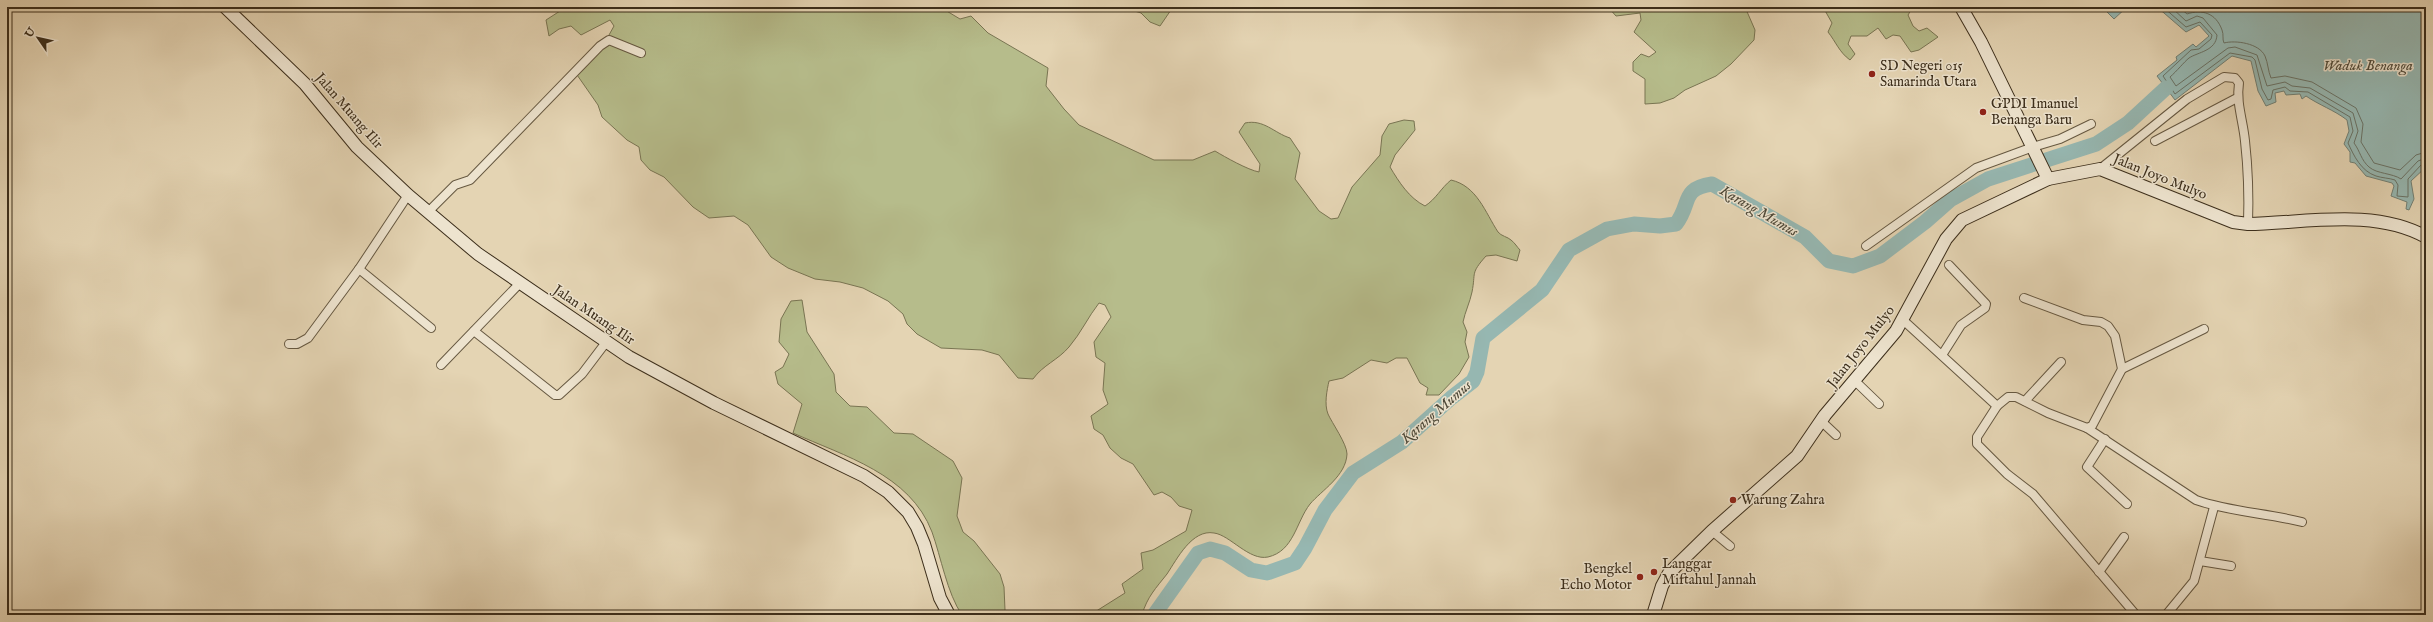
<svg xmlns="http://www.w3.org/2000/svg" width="2433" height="622" font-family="'IM FELL English',serif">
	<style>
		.green { fill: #b6bc8b; stroke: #797553 }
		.water { fill: #96b7b1; stroke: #728075 }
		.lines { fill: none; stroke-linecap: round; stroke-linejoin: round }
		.shore { stroke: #697266; stroke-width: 1 }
		.river { stroke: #96b7b1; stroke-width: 15 }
		.street-casing { stroke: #665841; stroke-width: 10 }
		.secondary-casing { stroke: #3c2e1b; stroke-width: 14 }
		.street { stroke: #ede3ce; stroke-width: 8 }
		.secondary { stroke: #ede3ce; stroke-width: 12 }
		.poi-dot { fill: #8f2418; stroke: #ede3ce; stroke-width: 1.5 }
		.labels { text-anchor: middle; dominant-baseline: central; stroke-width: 3; stroke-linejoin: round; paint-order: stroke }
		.poi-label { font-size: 14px; fill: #3c2e1b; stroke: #ede3ce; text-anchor: start }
		.street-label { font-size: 14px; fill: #3c2e1b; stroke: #ede3ce }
		.water-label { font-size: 15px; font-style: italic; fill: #4e4939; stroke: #ede3ce }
	</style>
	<rect width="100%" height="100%" fill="#e4d4b3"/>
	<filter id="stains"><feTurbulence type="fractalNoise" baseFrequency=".005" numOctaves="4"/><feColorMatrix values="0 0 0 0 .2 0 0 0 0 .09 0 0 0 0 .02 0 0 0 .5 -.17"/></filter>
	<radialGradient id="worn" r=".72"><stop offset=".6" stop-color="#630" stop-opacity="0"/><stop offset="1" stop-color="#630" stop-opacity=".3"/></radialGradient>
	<g class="green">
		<path d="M561 7H940L960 19 971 16 988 33 1048 68 1046 86 1064 109 1079 125 1154 160H1193L1215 151C1225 157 1248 170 1259 172L1260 164 1239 132 1245 123C1264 119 1274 133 1290 138L1300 153 1295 179 1319 211 1331 219 1338 218 1352 187 1380 155 1382 136 1389 124 1404 120 1414 121 1415 130 1395 155 1390 167C1399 182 1409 198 1425 206 1436 199 1441 188 1451 180 1477 186 1485 212 1498 232 1501 236 1508 237 1511 240 1515 243 1517 247 1520 250L1517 261 1496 255 1486 256C1470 274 1476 272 1472 292 1470 302 1465 312 1463 322L1467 332 1465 342 1469 357 1459 374 1439 395H1426L1428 388 1420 383 1407 358H1396L1387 363 1371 360 1343 378 1329 381C1327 390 1324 404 1328 414 1332 423 1347 444 1347 454 1346 476 1322 490 1310 504 1296 522 1294 551 1268 557 1249 561 1230 535 1214 533 1192 529 1177 559 1167 574 1156 588 1147 597 1142 615H1090L1125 593 1122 584 1143 569 1141 553 1153 550 1186 531 1192 510 1179 506 1171 497 1162 492 1154 495 1133 464 1121 458 1110 448 1103 435 1094 429 1091 416 1108 404 1103 390 1105 363 1096 357 1094 342 1111 317 1105 305 1099 303C1088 317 1081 333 1069 347 1058 360 1043 365 1033 379L1018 378 999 355 982 350 941 348 917 334 907 324 903 314 888 301 863 288 840 282 815 279 788 268 771 257 748 225 734 216 709 218 693 207 664 177 650 170 641 160 639 147 627 140 602 117 598 105 575 72 604 44 614 26 610 20 581 35 571 26 559 29 549 36 546 20 560 11Z"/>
		<path d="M1122 7H1173L1160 26 1150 22 1141 13Z"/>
		<path d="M1608 7H1745L1755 30 1754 40 1731 64 1716 76 1685 90 1674 98 1660 103 1645 104V79L1633 71V62L1641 54 1649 57 1656 52 1634 32 1641 20 1640 13 1616 16Z"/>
		<path d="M1823 7H1913L1908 15 1913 26 1919 31 1927 28 1938 37 1919 50 1911 52 1900 36 1893 35 1886 39 1878 28 1867 36H1851L1848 44 1855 54 1850 60C1839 52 1836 42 1828 32L1832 23Z"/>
		<path d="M802 300 807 332 834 374 836 392 850 406 867 407 894 433 913 434 953 461 962 478 957 516 963 532 974 541 1000 574 1004 587 1005 610 1008 615H962C947 593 941 557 932 532 910 474 844 456 793 433L802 404 778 384 775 372 783 367 789 354 779 342 781 319 791 301Z"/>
	</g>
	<g class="water">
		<path d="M2102 7H2127L2114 19Z"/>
		<path d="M2157 7H2426V167L2411 181 2414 199 2409 210 2406 209 2407 202 2391 196 2394 186 2392 183 2366 176 2355 163 2350 162V152L2344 144 2349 131 2347 120C2334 110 2319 105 2306 96L2302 99 2300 94 2286 95 2284 91 2275 93 2276 102 2266 106 2258 91 2251 61 2232 56 2175 100 2157 76 2177 60 2176 57 2193 44 2196 47 2209 36 2199 25 2186 32Z"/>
	</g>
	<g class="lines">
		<g class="shore">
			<path d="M2163 7 2186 27 2200 22 2212 35 2211 39 2199 49 2191 50 2163 76 2175 94 2230 53 2252 57 2255 60 2262 89 2268 100 2271 99 2273 90 2285 87 2290 91 2308 92 2350 117 2353 131 2348 143C2354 156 2361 171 2376 176 2382 178 2389 178 2395 180L2398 185 2397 196 2408 197V179L2421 165 2426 163"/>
			<path d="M2171 7 2186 21 2197 16 2203 18 2217 35C2216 51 2198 52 2189 58 2184 62 2177 71 2170 77L2176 86 2228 48 2235 47 2257 55 2267 86 2285 82 2292 86 2310 88 2353 113 2358 131 2354 143C2360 151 2361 160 2369 167 2377 174 2392 173 2401 179L2418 161 2426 158"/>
			<path d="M2179 7 2187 14C2202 9 2216 13 2222 30 2224 35 2222 39 2224 43 2235 40 2259 43 2265 56 2268 63 2268 71 2271 78L2285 76 2312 82 2356 108 2363 124 2361 142 2374 163 2400 170 2416 155 2426 152"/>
		</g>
		<path class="river" d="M1154 615 1198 553 1210 549 1225 553 1251 570 1267 573 1295 563 1305 548 1325 510 1353 473 1402 442 1451 398 1473 381 1477 372 1483 338 1542 290 1569 250 1607 229 1634 224 1660 226 1676 224C1692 203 1680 189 1712 184L1805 237 1829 261 1853 266 1880 256 1925 222 1950 200 1988 179 2096 144 2128 123 2166 88"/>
		<defs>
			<g id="street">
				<path d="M2155 141 2237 98"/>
				<path d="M2100 169 2187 99 2224 77 2235 78 2239 83C2236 103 2243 120 2245 141 2248 168 2249 196 2248 224"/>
				<path d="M428 212 455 185 470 180 600 46 609 40 641 53"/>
				<path d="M1866 246 1976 168 2033 147 2060 139 2091 124"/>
				<path d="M359 269 431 328"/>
				<path d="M1903 320 1997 406 2008 397H2016L2048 413 2087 428 2092 426 2122 369 2115 336 2108 326 2101 322 2083 320 2024 298"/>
				<path d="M474 331 555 395H559L582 374 607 341"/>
				<path d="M289 344H297L308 338 359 269 408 195"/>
				<path d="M1942 355 1961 325 1985 308 1986 304 1949 265"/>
				<path d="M441 365 520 283"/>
				<path d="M2122 369 2204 329"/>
				<path d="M1854 380 1879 404"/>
				<path d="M2025 401 2061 362"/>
				<path d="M1997 406 1977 437V444L2007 474 2033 494 2136 615"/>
				<path d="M1821 421 1836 435"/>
				<path d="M2087 428 2196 500C2230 512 2267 513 2302 522"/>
				<path d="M2105 439 2087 467 2127 504"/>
				<path d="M1712 531 1730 546"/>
				<path d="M2200 561 2231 566"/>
				<path d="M2099 572 2124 537"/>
				<path d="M2166 615 2194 581 2214 507"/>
			</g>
			<g id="secondary">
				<path d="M225 7 305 84 357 147 408 195 478 254 629 357 714 403 864 476 888 492 908 512 917 527 924 544 940 598 949 615"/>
				<path d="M1961 7 1981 42 2048 179"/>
				<path d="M1653 615 1662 586 1669 573 1712 531 1797 456 1825 415 1896 331 1946 239 1962 220 2048 179 2100 169 2233 222 2248 224C2306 223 2374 208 2426 237"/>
			</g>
		</defs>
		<use href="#street" class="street-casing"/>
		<use href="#secondary" class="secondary-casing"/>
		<use href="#street" class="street"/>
		<use href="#secondary" class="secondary"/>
	</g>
	<g class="poi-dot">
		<circle cx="1872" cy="74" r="4"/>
		<circle cx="1983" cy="112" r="4"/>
		<circle cx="1733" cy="500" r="4"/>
		<circle cx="1654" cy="572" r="4"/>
		<circle cx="1640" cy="577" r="4"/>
	</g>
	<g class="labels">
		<g class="poi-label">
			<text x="1880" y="66">SD Negeri 015<tspan x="1880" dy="16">Samarinda Utara</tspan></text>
			<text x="1991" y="104">GPDI Imanuel<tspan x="1991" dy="16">Benanga Baru</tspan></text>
			<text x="1741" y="500">Warung Zahra</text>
			<text x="1662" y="564">Langgar<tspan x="1662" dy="16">Miftahul Jannah</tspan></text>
			<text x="1632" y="569" text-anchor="end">Bengkel<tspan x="1632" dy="16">Echo Motor</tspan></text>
		</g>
		<g class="street-label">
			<text transform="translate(349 111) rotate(49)">Jalan Muang Ilir</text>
			<text transform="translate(2160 177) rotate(22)">Jalan Joyo Mulyo</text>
			<text transform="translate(594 315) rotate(34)">Jalan Muang Ilir</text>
			<text transform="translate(1861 347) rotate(-52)">Jalan Joyo Mulyo</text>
		</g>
		<g class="water-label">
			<text x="2368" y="65">Waduk Benanga</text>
			<text transform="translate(1759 211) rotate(30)">Karang Mumus</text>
			<text transform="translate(1436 412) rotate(-41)">Karang Mumus</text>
		</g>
	</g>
	<rect width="2433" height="622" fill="none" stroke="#e4d4b3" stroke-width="24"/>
	<rect x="8" y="8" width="2417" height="606" fill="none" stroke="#3c2e1b" stroke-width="2"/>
	<rect x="12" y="12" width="2409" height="598" fill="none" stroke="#3c2e1b"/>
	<g transform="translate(38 38) rotate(304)" stroke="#ede3ce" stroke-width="3" paint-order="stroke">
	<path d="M0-3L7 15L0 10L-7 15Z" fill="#3c2e1b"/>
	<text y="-6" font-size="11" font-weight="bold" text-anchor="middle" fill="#3c2e1b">U</text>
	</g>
	<rect width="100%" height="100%" filter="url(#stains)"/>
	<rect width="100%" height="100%" fill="url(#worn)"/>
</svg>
